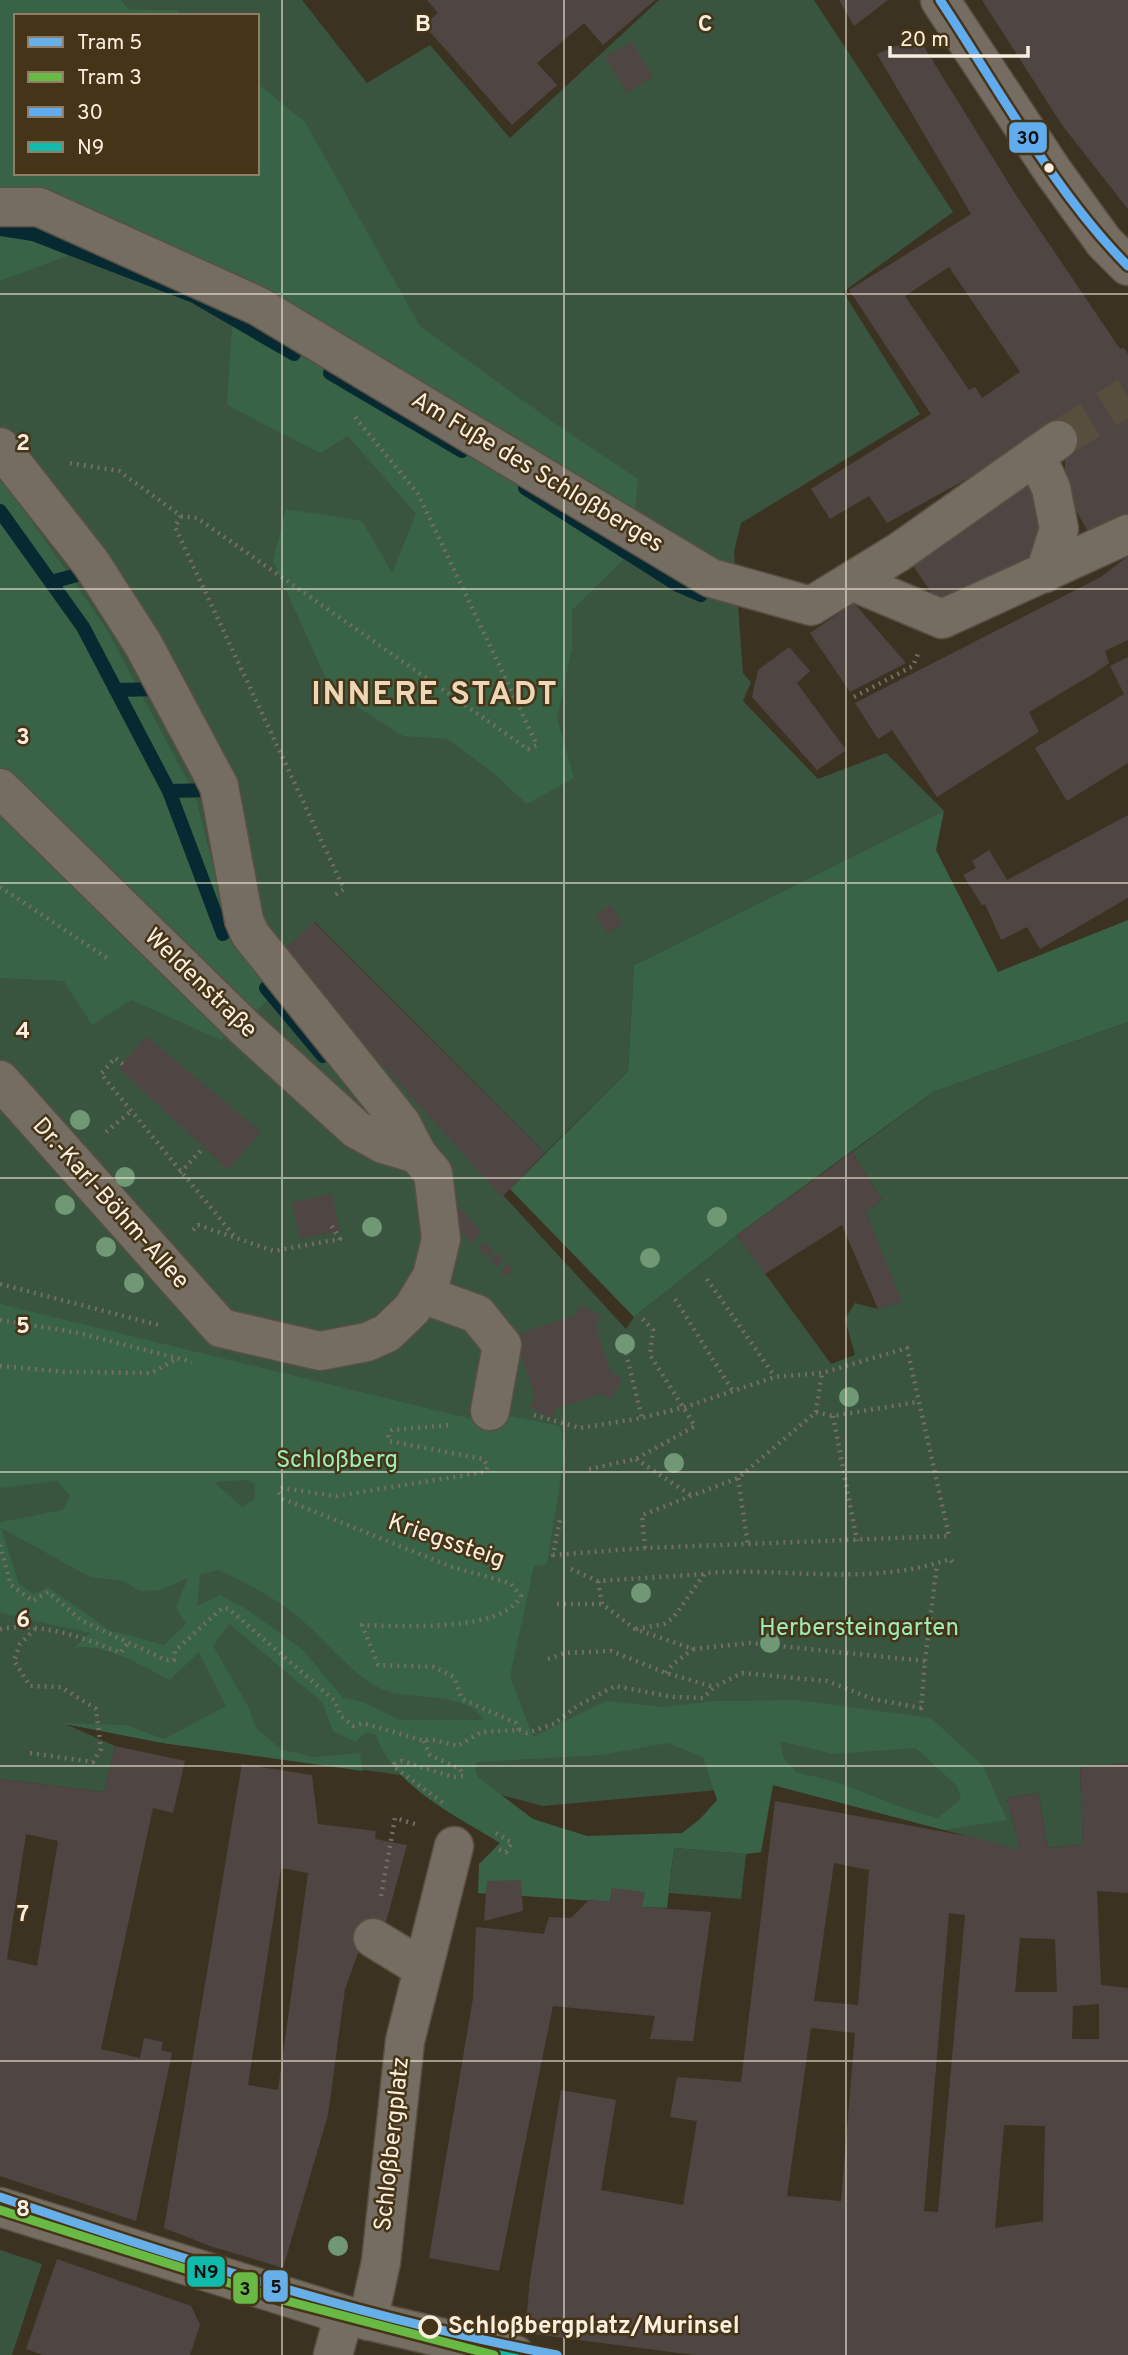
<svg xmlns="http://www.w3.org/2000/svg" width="1128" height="2355" font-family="Overpass,sans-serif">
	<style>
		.green { fill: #395540 }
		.forest { fill: #386346; fill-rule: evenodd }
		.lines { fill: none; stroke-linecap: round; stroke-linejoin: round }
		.stream { stroke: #072931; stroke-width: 14 }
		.building { fill: #4f4644; fill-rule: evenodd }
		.minor-tunnel { stroke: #584e3e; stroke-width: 38; stroke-dasharray: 38 19; stroke-linecap: butt }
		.minor-casing { stroke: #595043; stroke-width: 41 }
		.path { stroke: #746d63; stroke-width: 4.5; stroke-dasharray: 2 5; stroke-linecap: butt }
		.minor { stroke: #756d62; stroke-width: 38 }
		.bus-1-casing { stroke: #463418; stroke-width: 14 }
		.bus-2-casing { stroke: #463418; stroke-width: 14 }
		.bus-1 { stroke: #60acee; stroke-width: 9 }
		.bus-2 { stroke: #10bbac; stroke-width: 9 }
		.tram-1-casing { stroke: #463418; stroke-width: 14 }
		.tram-2-casing { stroke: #463418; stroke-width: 14 }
		.tram-1 { stroke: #67afe9; stroke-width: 9 }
		.tram-2 { stroke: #68ba45; stroke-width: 9 }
		.tree { fill: #709875 }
		.grid { fill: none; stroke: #faeede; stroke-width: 2; stroke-opacity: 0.55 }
		.bus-dot { fill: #faeede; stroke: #463418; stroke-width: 2.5 }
		.stop-dot { fill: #463418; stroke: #faeede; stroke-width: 3.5 }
		.labels { text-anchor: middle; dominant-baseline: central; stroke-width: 5; stroke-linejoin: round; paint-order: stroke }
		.street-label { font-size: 24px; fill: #faeede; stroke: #463418 }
		.park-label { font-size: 24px; fill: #9becb9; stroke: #463418 }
		.stop-label { font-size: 24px; font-weight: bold; fill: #faeede; stroke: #463418; text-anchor: start }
		.district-label { font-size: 32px; font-weight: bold; letter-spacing: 2px; fill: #eed7b7; stroke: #463418 }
		.grid-label { font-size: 23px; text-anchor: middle; font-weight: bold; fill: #faeede; stroke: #463418; stroke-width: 5; stroke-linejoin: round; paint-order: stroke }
		.line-badge { stroke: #463418; stroke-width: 2.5 }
		.pale-badge-label { font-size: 19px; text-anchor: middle; font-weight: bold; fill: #111 }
	</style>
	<rect width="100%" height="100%" fill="#3c3222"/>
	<g class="green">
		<path d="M121 0H302L367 83 430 45 510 138 659 0H814L953 212 843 292 920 414 741 523 734 552 743 673 751 682 743 701 818 779 886 753 944 811 634 965 628 1071 545 1153 315 922 281 953 626 1329 634 1317 737 1235 831 1364 855 1355 845 1319 855 1303 878 1309 901 1302 866 1212 882 1200 852 1152 933 1092 1128 1022V1763L1080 1768 1083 1844 1048 1848 1038 1793 1007 1798 1020 1850 773 1785 543 1806 453 1782 163 1743 65 1724 115 1746 104 1792 0 1779V67L16 173H257V16H183L178 10 129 9Z"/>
		<path d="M674 1848 746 1854 741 1899 669 1893Z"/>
		<path d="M0 2250 42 2264 12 2355H0Z"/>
	</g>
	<g class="forest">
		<path d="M0 0H121L129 9 178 10 183 16H16V173H257V83L305 122 420 326 557 425 638 479 631 552 572 610V649L557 718 574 778 527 804 491 771 447 739 403 736 331 690 273 561 286 509 362 521 392 573 416 514 348 436 320 453 227 405 235 282 115 227 80 251 0 281Z"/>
		<path d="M0 476 106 628 195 795 231 937 277 993 221 1040 131 1000 92 1025 64 981 0 978Z"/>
		<path d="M944 811 936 850 998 972 1128 920V1022L933 1092 737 1235 634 1317 510 1189 628 1071 634 965Z"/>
		<path d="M0 1304 476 1420 499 1414 560 1426 565 1450 547 1564 534 1566 510 1676 533 1737 606 1701 663 1707 714 1701 798 1700 931 1718 983 1766 1007 1820 944 1830 773 1785 761 1852 746 1854 674 1848 667 1908 642 1907 612 1889 610 1902 478 1893 479 1864 500 1843C457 1816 393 1787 376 1735L366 1732 356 1742 333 1731 322 1702 229 1624 213 1646 248 1706 256 1728 282 1750 315 1757 360 1753 363 1771 163 1743 60 1723 126 1725 164 1739 226 1706 199 1652 170 1680C143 1667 105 1642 74 1648L90 1633 0 1613V1522L63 1510 70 1496 57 1481 0 1488ZM246 1480 254 1483 255 1499 242 1507 214 1482ZM1 1528 90 1577 123 1581 140 1591 160 1590 188 1578 176 1607 186 1624 164 1645 109 1630 48 1587 34 1594 19 1584ZM219 1570C248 1584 278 1599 302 1620 325 1640 357 1680 384 1690 411 1700 468 1692 484 1720H400L363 1702 343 1698 303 1650 245 1608 220 1595 197 1606 200 1574ZM780 1741 833 1754 916 1748 957 1786 961 1799 938 1818 906 1809 840 1783 796 1772 784 1759ZM668 1743 703 1757 717 1800 700 1819 682 1833 587 1836 533 1819 478 1777 475 1770 477 1762 601 1755Z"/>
	</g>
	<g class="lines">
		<g class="stream">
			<path d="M0 229 33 234 194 296 294 354"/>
			<path d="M330 373 462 451"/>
			<path d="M525 488 678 585 701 595"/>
			<path d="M0 511 83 627 169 791 223 934"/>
			<path d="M51 582 88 572"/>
			<path d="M116 690 159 689"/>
			<path d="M169 791 215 790"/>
			<path d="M266 988 323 1056"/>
		</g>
	</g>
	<g class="building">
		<path d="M427 0H655L603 45 584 23 537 63 557 85 512 125 424 25 438 13Z"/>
		<path d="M839 0H888L854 26Z"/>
		<path d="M982 0H1128V209L1062 125Z"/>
		<path d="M918 37 1014 192 1120 349 1124 348 1128 354V525L1095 544 1065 491V450L1012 454 887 523 869 496 830 519 811 489 931 414 849 290 971 214 877 54ZM949 267 1020 372 982 398 975 387 969 390 905 296Z"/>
		<path d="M632 42 653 77 627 93 605 57Z"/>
		<path d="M1027 482 1050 528 1032 561 943 609 911 563Z"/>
		<path d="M1128 556V640L1105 651 1109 663 1095 673 1029 712 1039 732 937 797 892 730 878 739 855 703 1101 577Z"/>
		<path d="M854 603 906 663 850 692 810 633Z"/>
		<path d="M789 647 810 671 797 683 846 750 817 770 752 697 758 670Z"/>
		<path d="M1128 657V763L1067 801 1035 748 1124 694 1110 666Z"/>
		<path d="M1128 815V898L1040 949 1027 927 1001 940 985 904 982 905 963 875 976 868 972 861 989 850 1007 880Z"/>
		<path d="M610 905 623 923 608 934 595 916Z"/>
		<path d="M314 922 545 1153 502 1197 281 953Z"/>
		<path d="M146 1036 261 1132 228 1170 119 1069Z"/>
		<path d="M852 1152 882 1200 866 1212 902 1302 878 1309 842 1225 765 1274 737 1235Z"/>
		<path d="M332 1194 340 1231 300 1239 292 1202Z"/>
		<path d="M456 1204 482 1232 471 1243 445 1215Z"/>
		<path d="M485 1242 494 1250 487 1257 478 1249Z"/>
		<path d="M496 1253 504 1260 497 1267 489 1260Z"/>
		<path d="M507 1263 513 1270 506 1277 500 1271Z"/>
		<path d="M580 1305 601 1315 596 1326 611 1373 622 1377 612 1399 601 1394 557 1408 551 1418 530 1408 535 1397 515 1335 575 1315Z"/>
		<path d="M115 1746 185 1761 173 1813 153 1808 101 2049 140 2058 144 2038 163 2042 161 2050 172 2053 136 2221 0 2176V1779L104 1792ZM26 1834 58 1841 37 1966 7 1959Z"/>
		<path d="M1128 1763V1893L1097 1891 1101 1985 1128 1988V2355H694L525 2333 530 2279 561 2090 616 2100 601 2190 683 2205 697 2121 670 2117 677 2077 741 2082 775 1801 972 1837 1020 1850 1007 1798 1038 1793 1048 1848 1083 1844 1080 1768ZM834 1863 869 1870 858 2005 814 2001ZM949 1913 965 1915 938 2212 924 2211ZM1020 1938 1055 1939 1057 1992H1015ZM1099 2004V2039H1072L1073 2006ZM811 2028 855 2033 841 2201 787 2196ZM1004 2125 1045 2126 1043 2221 995 2228Z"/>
		<path d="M242 1764 312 1775 318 1824 376 1831 375 1839 407 1845 382 1936 361 1932 358 1953 345 1989 328 2115 283 2268 210 2246 164 2228ZM281 1868 308 1873 278 2090 248 2085Z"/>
		<path d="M521 1880 523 1911 484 1921 487 1881Z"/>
		<path d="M612 1888 645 1892 642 1907 711 1912 693 2041 650 2039 655 2016 553 2006 499 2271 429 2258 473 1998 476 1927 544 1934 549 1917 571 1918 590 1899 610 1902Z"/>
		<path d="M57 2259 191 2306 200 2325 190 2355H43L26 2349Z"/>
	</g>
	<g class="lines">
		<path class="minor-tunnel" d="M1058 440 1128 396"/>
		<defs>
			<g id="minor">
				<path d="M940 0 1052 170 1104 242 1128 266"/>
				<path d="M0 207H39L258 306 711 578 811 606 899 552 1058 440"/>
				<path d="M0 447 91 563 143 644 219 786 244 920 250 934 401 1123 417 1154 433 1173 441 1239 432 1276 412 1309 387 1333 367 1342 320 1351 221 1328 0 1080"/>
				<path d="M1036 456 1051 488 1059 529 1045 573"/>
				<path d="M854 582 942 619 1128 534"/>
				<path d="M0 788 245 1028 356 1129 383 1144 417 1154"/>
				<path d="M422 1294 477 1314 502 1345 490 1411"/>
				<path d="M373 1938 422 1968"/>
				<path d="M0 2207 345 2315 515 2355"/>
				<path d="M368 2321 381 2262 405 2041 454 1846"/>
				<path d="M333 2355 339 2333"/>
			</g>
		</defs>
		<use href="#minor" class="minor-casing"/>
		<g class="path">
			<path d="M70 463 119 471 181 516 197 518 528 749 537 745 418 494 355 417"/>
			<path d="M181 516 175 527 344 889 332 897"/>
			<path d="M854 697 913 666 918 654"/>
			<path d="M0 887 110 960"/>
			<path d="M123 1064 115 1058 101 1074 235 1237"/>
			<path d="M106 1132 130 1112"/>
			<path d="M180 1173 203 1148"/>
			<path d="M193 1230 198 1225 274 1251 340 1239 329 1222"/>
			<path d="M707 1279 775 1377"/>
			<path d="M0 1284 158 1325"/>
			<path d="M675 1299 732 1390"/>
			<path d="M0 1320 79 1333 192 1362"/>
			<path d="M626 1353 642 1418"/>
			<path d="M0 1366 66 1372 151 1373 177 1359"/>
			<path d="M816 1412 833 1416 917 1402"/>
			<path d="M534 1415 580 1428 642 1418 685 1407 775 1377 822 1373 907 1348 949 1536 645 1548 553 1555 560 1519"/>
			<path d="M833 1416 857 1541"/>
			<path d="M636 1459 692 1496"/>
			<path d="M589 1469 636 1459 695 1426 650 1355 653 1330 641 1317"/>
			<path d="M738 1478 748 1546"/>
			<path d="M0 1545 11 1585 33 1601 48 1592 82 1621 166 1660H174L175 1651 222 1608 229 1609 335 1701 340 1715 353 1726 363 1723 424 1741 430 1739 458 1746 481 1732 519 1730 516 1723 462 1699 454 1677 434 1667 378 1665 362 1625C399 1626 502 1633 521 1596L510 1583 452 1567 283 1499 278 1491 282 1488 336 1496 485 1472 488 1466 483 1459 389 1441 388 1434 392 1430 450 1425"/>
			<path d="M645 1548 642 1515 738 1478 816 1412 822 1373"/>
			<path d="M571 1569 598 1581 704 1574"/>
			<path d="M557 1604H602"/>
			<path d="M0 1629C39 1622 84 1637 120 1653L128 1643"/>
			<path d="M636 1629 664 1624 673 1618 705 1573C787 1567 870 1587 950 1559L954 1564"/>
			<path d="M548 1659 565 1653 611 1651 666 1673 714 1687"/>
			<path d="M925 1661 937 1564"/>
			<path d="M666 1673 672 1665 693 1649"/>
			<path d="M519 1730 527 1733 554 1724 577 1706 615 1686 673 1697 703 1698 714 1687 742 1673 827 1681 873 1699 921 1708 925 1661 750 1643 693 1649 635 1629 602 1604 598 1581"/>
			<path d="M424 1741 430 1755 460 1769 463 1776 453 1777 402 1761 394 1764V1767L446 1805"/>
			<path d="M30 1753 93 1762 101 1749 96 1709 61 1687 30 1686 14 1661 20 1644 35 1629"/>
			<path d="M496 1833 512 1843 506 1852 497 1849"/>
			<path d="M381 1896 395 1818 418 1825"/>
		</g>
		<use href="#minor" class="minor"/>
		<defs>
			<path id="bus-1" d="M940 0C997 86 1055 193 1128 266"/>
			<path id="bus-2" d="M0 2207 345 2315 515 2355"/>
		</defs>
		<use href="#bus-1" class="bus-1-casing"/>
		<use href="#bus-2" class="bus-2-casing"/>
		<use href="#bus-1" class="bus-1"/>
		<use href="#bus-2" class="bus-2"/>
		<defs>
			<path id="tram-1" d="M0 2197C182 2260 368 2319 557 2355"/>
			<path id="tram-2" d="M0 2210 283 2300 494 2355"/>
		</defs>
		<use href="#tram-1" class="tram-1-casing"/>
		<use href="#tram-2" class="tram-2-casing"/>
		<use href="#tram-1" class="tram-1"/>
		<use href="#tram-2" class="tram-2"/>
	</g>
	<g class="tree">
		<circle cx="80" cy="1120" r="10"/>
		<circle cx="125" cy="1177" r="10"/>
		<circle cx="65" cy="1205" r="10"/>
		<circle cx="717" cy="1217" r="10"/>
		<circle cx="372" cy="1227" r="10"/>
		<circle cx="106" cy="1247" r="10"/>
		<circle cx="650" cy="1258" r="10"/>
		<circle cx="134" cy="1283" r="10"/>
		<circle cx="625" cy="1344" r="10"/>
		<circle cx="849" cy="1397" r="10"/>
		<circle cx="674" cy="1463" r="10"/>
		<circle cx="641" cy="1593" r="10"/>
		<circle cx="770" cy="1643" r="10"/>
		<circle cx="338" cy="2246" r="10"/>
	</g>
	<path class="grid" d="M282 0V2355M564 0V2355M846 0V2355M0 294H1128M0 589H1128M0 883H1128M0 1178H1128M0 1472H1128M0 1766H1128M0 2061H1128"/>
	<circle class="bus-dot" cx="1049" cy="168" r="6"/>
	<circle class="stop-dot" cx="430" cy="2327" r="10"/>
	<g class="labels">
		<g class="street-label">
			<text transform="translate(537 473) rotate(31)">Am Fuße des Schloßberges</text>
			<text transform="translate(200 984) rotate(44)">Weldenstraße</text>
			<text transform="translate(110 1204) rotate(48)">Dr.-Karl-Böhm-Allee</text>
			<text transform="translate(446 1542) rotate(19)">Kriegssteig</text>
			<text transform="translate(393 2144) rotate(-84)">Schloßbergplatz</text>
		</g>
		<g class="park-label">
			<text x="337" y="1461">Schloßberg</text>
			<text x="859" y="1629">Herbersteingarten</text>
		</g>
		<g class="stop-label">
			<text x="448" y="2327">Schloßbergplatz/Murinsel</text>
		</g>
		<g class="district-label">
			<text x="435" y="696">INNERE STADT</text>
		</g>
	</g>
	<g class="grid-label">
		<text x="423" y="31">B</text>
		<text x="705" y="31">C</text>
		<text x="23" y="450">2</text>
		<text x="23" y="744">3</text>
		<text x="23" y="1038">4</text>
		<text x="23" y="1333">5</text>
		<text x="23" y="1627">6</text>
		<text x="23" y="1921">7</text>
		<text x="23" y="2216">8</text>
	</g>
	<g class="line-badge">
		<rect x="1008" y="121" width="40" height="33" rx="7" fill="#60acee"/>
		<rect x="186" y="2255" width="40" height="33" rx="7" fill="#10bbac"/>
		<rect x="262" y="2269" width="27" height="34" rx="7" fill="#67afe9"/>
		<rect x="232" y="2271" width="27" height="34" rx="7" fill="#68ba45"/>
	</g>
	<g class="pale-badge-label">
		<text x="1028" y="144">30</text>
		<text x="206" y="2278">N9</text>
		<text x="276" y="2293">5</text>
		<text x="245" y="2295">3</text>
	</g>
	<rect x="14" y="14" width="245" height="161" fill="#463418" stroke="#8e7e67" stroke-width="2"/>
	<rect x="28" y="37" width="35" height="10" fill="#67afe9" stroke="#8e7e67" stroke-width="2"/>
	<text x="77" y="49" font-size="21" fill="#faeede">Tram 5</text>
	<rect x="28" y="72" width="35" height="10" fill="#68ba45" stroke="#8e7e67" stroke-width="2"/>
	<text x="77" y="84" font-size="21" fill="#faeede">Tram 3</text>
	<rect x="28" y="107" width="35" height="10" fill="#60acee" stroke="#8e7e67" stroke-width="2"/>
	<text x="77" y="119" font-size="21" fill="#faeede">30</text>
	<rect x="28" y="142" width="35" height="10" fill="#10bbac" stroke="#8e7e67" stroke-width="2"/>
	<text x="77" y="154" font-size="21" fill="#faeede">N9</text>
	<path d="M890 46v10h138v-10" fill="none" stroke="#faeede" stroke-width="3.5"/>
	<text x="900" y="46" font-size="21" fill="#faeede" stroke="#463418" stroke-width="5" paint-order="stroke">20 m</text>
</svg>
